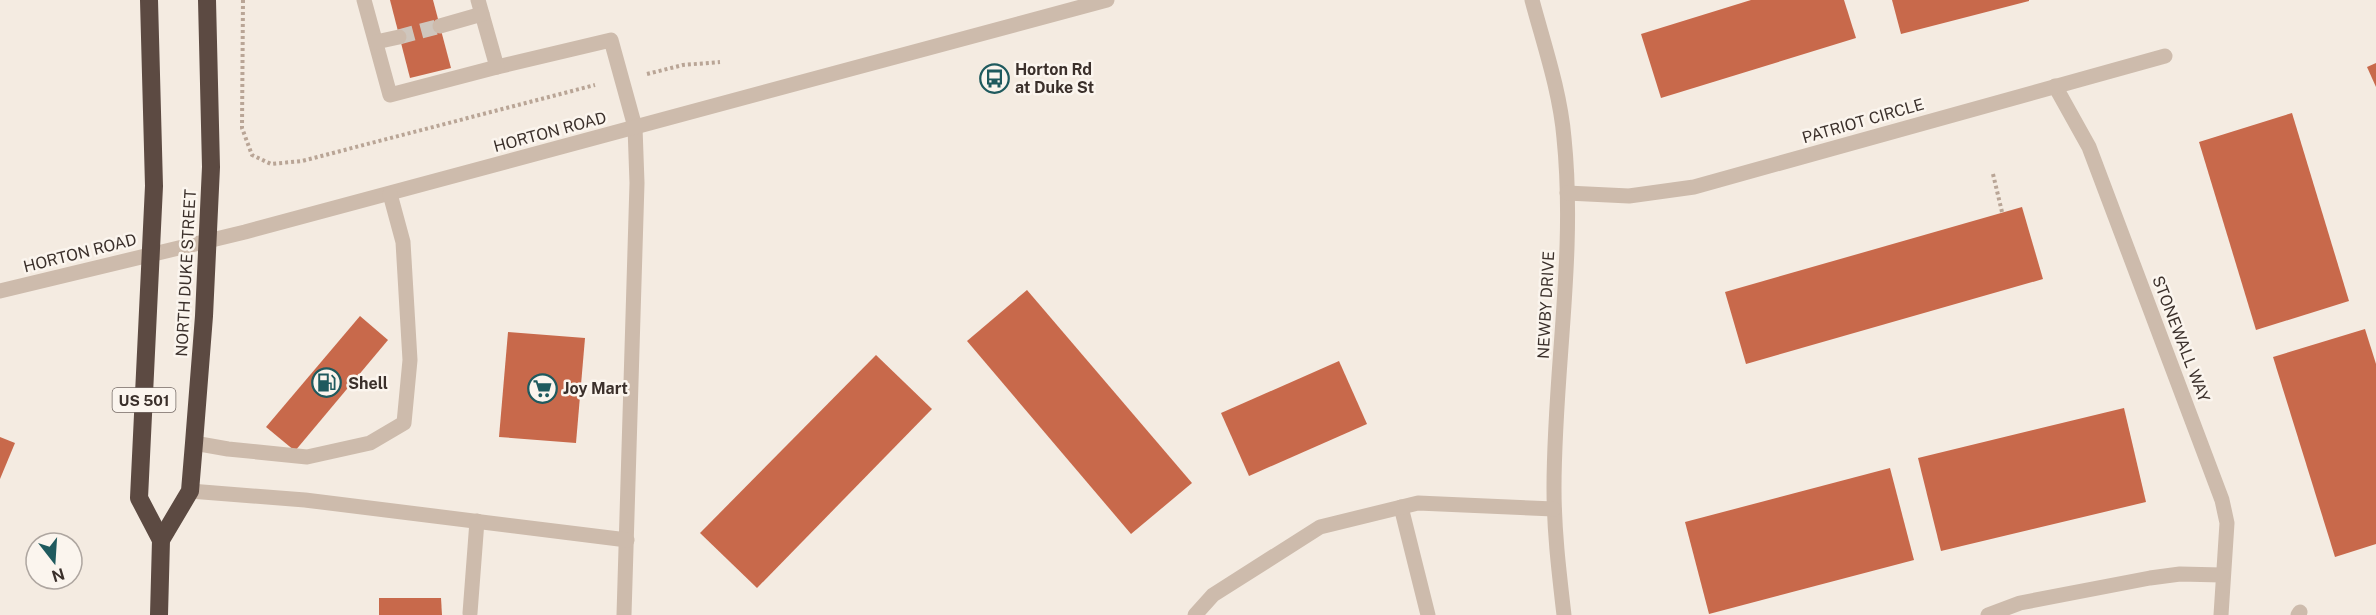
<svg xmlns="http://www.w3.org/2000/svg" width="2376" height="615" font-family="'Public Sans',sans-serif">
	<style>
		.building { fill: #c8694b }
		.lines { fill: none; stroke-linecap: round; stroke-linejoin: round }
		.minor-tunnel { stroke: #cfc6bd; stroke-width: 15; stroke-dasharray: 15 8; stroke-linecap: butt }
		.path { stroke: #b9a596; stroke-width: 4; stroke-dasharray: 3 3; stroke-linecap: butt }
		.minor { stroke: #cdbbac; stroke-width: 15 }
		.highway { stroke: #5c4a42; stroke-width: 18 }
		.labels { text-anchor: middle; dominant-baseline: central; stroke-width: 5; stroke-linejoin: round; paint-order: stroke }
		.shield { fill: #fbf5ee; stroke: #756b66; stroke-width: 1.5 }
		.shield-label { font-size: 15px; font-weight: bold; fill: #3b302b }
		.poi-label { font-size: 16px; font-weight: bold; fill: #3b302b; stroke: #fbf5ee; text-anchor: start }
		.street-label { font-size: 16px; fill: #3b302b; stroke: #fbf5ee }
	</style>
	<rect width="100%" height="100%" fill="#f4ebe1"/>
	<g class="building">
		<path d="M390 0H433L451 68 410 78Z"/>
		<path d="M1751 0H1844L1856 38 1661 98 1641 34Z"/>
		<path d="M1892 0H2029V1L1901 34Z"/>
		<path d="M2376 63V87L2367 67Z"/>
		<path d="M2292 113 2349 301 2256 330 2199 142Z"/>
		<path d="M2022 207 2043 279 1746 364 1725 292Z"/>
		<path d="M1027 290 1192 483 1131 534 967 341Z"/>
		<path d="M360 316 388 340 295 451 266 427Z"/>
		<path d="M2365 329 2376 364V544L2335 557 2273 357Z"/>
		<path d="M508 332 585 338 576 443 499 437Z"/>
		<path d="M876 355 932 409 757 588 700 533Z"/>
		<path d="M1339 361 1367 424 1249 476 1221 413Z"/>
		<path d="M2124 408 2146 502 1941 551 1918 458Z"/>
		<path d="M0 437 15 443 0 479Z"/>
		<path d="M1890 468 1914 560 1709 614 1685 522Z"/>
		<path d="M379 598H441L442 615H379Z"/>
	</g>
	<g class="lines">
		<path class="minor-tunnel" d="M399 37 440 26"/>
		<g class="path">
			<path d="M243 0 242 128 252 155 271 164 302 161 595 85"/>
			<path d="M647 74 683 65 720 62"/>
			<path d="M1993 174 2002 212"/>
		</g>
		<g class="minor">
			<path d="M364 0 390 95 497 67 611 40 635 127 637 183 624 615"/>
			<path d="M478 0 497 67"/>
			<path d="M1532 0C1544 45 1560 91 1564 138 1576 255 1554 371 1554 488 1554 531 1559 572 1564 615"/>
			<path d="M440 26 482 14"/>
			<path d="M376 42 399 37"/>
			<path d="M2055 86 2089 147 2222 500 2227 523 2221 615"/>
			<path d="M1567 193 1629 196 1694 187 2165 56"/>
			<path d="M0 291 245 232 1107 0"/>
			<path d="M194 443 228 449 307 457 370 443 404 423 410 360 403 242 390 194"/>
			<path d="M190 491 305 500 627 540"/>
			<path d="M1401 507 1428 615"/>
			<path d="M470 613 477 521"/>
			<path d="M1195 615 1213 595 1320 527 1418 503 1554 509"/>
			<path d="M1988 615 2020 603 2150 578 2180 574 2222 575"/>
			<path d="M2298 615 2300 612"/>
		</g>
		<g class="highway">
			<path d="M149 0 154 186 139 498 161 540"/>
			<path d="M159 615 161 540 190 491 194 443 204 316 211 167 207 0"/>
		</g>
	</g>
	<defs>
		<symbol id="bus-ring" viewBox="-11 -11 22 22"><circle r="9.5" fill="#fbf5ee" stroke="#1f5a5e" stroke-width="1.5"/><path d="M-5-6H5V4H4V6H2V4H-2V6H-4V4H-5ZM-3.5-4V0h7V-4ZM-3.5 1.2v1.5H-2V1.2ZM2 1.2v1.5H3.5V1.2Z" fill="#1f5a5e"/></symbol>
		<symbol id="fuel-ring" viewBox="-11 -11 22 22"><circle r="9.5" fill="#fbf5ee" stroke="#1f5a5e" stroke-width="1.5"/><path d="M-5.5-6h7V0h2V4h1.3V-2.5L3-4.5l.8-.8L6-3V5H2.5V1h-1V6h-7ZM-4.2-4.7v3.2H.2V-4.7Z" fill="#1f5a5e"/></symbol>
		<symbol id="supermarket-ring" viewBox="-11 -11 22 22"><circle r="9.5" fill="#fbf5ee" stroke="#1f5a5e" stroke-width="1.5"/><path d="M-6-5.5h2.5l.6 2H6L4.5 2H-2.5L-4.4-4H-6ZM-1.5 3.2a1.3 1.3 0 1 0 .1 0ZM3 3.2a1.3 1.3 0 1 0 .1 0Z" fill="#1f5a5e"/></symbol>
	</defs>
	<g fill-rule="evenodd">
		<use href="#bus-ring" x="978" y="62" width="33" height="33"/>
		<use href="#fuel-ring" x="310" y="366" width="33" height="33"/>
		<use href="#supermarket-ring" x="526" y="372" width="33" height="33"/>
	</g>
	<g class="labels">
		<rect class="shield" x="112.5" y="388" width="63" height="24" rx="4.5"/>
		<g class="shield-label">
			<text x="144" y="400">US 501</text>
		</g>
		<g class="poi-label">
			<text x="1015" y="69">Horton Rd<tspan x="1015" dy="18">at Duke St</tspan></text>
			<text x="348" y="383">Shell</text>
			<text x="563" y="388">Joy Mart</text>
		</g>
		<g class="street-label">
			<text transform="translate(1863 121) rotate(-16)">PATRIOT CIRCLE</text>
			<text transform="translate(550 132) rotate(-15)">HORTON ROAD</text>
			<text transform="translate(80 253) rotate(-14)">HORTON ROAD</text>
			<text transform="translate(186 273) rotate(-87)">NORTH DUKE STREET</text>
			<text transform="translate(1546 305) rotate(-87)">NEWBY DRIVE</text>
			<text transform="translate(2181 339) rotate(69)">STONEWALL WAY</text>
		</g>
	</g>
	<g transform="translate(54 561) rotate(163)"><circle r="28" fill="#fbf5ee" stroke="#aea6a0" stroke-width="1.5"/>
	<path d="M0-4.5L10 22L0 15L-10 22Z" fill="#1f5a5e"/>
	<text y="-9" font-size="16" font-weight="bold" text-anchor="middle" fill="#3b302b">N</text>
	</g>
</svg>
